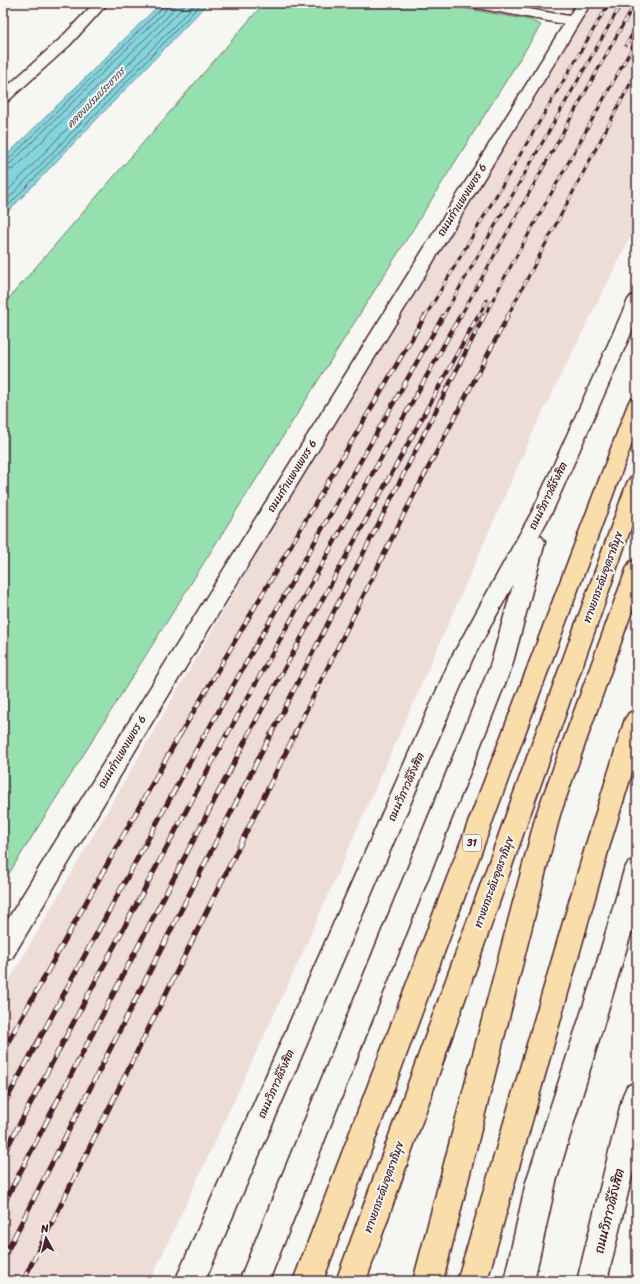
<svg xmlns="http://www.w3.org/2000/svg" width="640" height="1284" font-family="Sriracha,'Playpen Sans Thai',sans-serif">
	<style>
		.built { fill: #eeddd7 }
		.green { fill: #96dfae; stroke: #707f6c }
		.water { fill: #83d5dc; stroke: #6c8c95 }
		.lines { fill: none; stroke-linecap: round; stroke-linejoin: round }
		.shore { stroke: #616872; stroke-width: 1 }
		.street-casing { stroke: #4a1f2b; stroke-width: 3 }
		.secondary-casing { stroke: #4a1f2b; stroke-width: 3 }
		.highway-casing { stroke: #4a1f2b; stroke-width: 3 }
		.street { fill: #f6f6f2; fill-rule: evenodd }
		.secondary { fill: #f6f6f2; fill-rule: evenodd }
		.highway { fill: #f9deab; fill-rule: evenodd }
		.rail-far2-casing { stroke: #4a1f2b; stroke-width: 3 }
		.rail-far1-casing { stroke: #4a1f2b; stroke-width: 4.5 }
		.rail-casing { stroke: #4a1f2b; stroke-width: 5 }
		.rail-far2 { stroke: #f6f6f2; stroke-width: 2; stroke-dasharray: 6; stroke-linecap: butt }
		.rail-far1 { stroke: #f6f6f2; stroke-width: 3; stroke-dasharray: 8; stroke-linecap: butt }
		.rail { stroke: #f6f6f2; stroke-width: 3.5; stroke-dasharray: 11; stroke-linecap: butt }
		.labels { text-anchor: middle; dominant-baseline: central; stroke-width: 4; stroke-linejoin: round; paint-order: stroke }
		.far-water-label { font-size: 10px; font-style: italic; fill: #5b5660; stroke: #f6f6f2 }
		.shield { fill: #f6f6f2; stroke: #7e6067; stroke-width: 1 }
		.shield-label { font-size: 10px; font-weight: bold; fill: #4a1f2b }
		.street-label { font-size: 11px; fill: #4a1f2b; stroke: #f6f6f2 }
		.near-street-label { font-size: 13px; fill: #4a1f2b; stroke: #f6f6f2 }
	</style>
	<rect width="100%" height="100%" fill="#f6f6f2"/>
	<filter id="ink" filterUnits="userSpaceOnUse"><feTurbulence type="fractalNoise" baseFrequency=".025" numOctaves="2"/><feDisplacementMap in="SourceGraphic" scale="8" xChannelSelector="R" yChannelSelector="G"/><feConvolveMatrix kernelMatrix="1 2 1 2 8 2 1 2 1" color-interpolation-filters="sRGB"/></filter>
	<g filter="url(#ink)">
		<path class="built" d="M576 3H637V224L538 421 297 965 150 1281H3V991Z"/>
		<path class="green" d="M264 3H434L530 20 541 25 3 883V305Z"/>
		<path class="water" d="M161 3H208L3 217V159Z"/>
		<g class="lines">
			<g class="shore">
				<path d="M3 161 8 160 162 8 163 3"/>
				<path d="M3 166 11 163 165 11 168 3"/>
				<path d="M3 172 15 168 169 15 173 9 174 3"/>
				<path d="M3 196 187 3"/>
				<path d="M3 204 196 3"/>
				<path d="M3 211 202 3"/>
			</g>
			<defs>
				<path id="street" d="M94 3H108L70 45 8 101 3 102V90L60 39Z"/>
				<g id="secondary">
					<path d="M464 3H494L569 16 577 3H591L154 719 12 958 3 962V927L138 707 564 24 471 7 466 6Z"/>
					<path d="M637 295V320L554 508 539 536 542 537 545 542 512 666 269 1281H239L490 666 513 585 473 658 205 1281H175L451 658 534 508 628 300 631 296Z"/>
					<path d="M637 859V914L556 1182 534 1281H504L526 1182 593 976 624 870 628 863Z"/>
					<path d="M637 1082V1155L607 1281H577L623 1095 627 1086Z"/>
				</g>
				<g id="highway">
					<path d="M637 398V430L323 1281H293L628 404 630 400Z"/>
					<path d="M637 476V511L366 1281H336L627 483 630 478Z"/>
					<path d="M637 560V597L560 815 443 1281H413L536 815 627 567 630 562Z"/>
					<path d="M637 710V757L611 841 487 1281H457L587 841 625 719 629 713Z"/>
				</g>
			</defs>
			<use href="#street" class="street-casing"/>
			<use href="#secondary" class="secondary-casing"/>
			<use href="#highway" class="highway-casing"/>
			<use href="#street" class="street"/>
			<use href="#secondary" class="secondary"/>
			<use href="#highway" class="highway"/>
			<defs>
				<g id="rail-far2">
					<path d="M626 45 637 26"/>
					<path d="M425 317 609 3"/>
					<path d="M443 317 622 3"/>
					<path d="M460 317 635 3"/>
					<path d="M478 317 487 300"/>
					<path d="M484 317 502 282 637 39"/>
					<path d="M507 317 637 71"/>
				</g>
				<g id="rail-far1">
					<path d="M180 735 425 316"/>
					<path d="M205 735 443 316"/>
					<path d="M227 735 460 316"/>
					<path d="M248 735 478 316"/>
					<path d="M271 735 484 316"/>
					<path d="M294 735 404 514 508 316"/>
				</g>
				<g id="rail">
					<path d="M3 1051 180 734"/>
					<path d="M3 1106 205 734"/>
					<path d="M3 1155 227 734"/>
					<path d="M3 1205 249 734"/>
					<path d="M3 1259 271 734"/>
					<path d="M23 1281 295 734"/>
				</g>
			</defs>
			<use href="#rail-far2" class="rail-far2-casing"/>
			<use href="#rail-far1" class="rail-far1-casing"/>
			<use href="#rail" class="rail-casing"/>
			<use href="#rail-far2" class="rail-far2"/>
			<use href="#rail-far1" class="rail-far1"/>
			<use href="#rail" class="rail"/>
		</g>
	</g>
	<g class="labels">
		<g class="far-water-label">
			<text transform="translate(96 98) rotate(-46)">คลองเปรมประชากร</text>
		</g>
		<rect class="shield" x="463" y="835" width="18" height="16" rx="3"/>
		<g class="shield-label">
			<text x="472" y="843">31</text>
		</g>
		<g class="street-label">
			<text transform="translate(462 200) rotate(-58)">ถนนกำแพงเพชร 6</text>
			<text transform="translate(292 476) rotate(-58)">ถนนกำแพงเพชร 6</text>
			<text transform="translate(548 496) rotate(-64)">ถนนวิภาวดีรังสิต</text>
			<text transform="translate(603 577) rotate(-70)">ทางยกระดับอุตราภิมุข</text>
			<text transform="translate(122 752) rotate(-59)">ถนนกำแพงเพชร 6</text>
			<text transform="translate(406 787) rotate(-66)">ถนนวิภาวดีรังสิต</text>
			<text transform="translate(494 882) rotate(-70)">ทางยกระดับอุตราภิมุข</text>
			<text transform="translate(276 1084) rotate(-66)">ถนนวิภาวดีรังสิต</text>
			<text transform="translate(384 1187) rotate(-70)">ทางยกระดับอุตราภิมุข</text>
		</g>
		<g class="near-street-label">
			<text transform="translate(609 1211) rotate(-76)">ถนนวิภาวดีรังสิต</text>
		</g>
	</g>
	<rect width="640" height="1284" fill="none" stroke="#f6f6f2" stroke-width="16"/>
	<rect x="8" y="8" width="624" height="1268" fill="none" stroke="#4a1f2b" stroke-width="1.5" filter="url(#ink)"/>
	<g transform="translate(46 1238) rotate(353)" stroke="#f6f6f2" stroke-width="3" paint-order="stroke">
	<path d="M0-3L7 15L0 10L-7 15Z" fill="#4a1f2b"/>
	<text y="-6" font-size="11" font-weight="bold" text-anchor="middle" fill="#4a1f2b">N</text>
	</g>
</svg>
